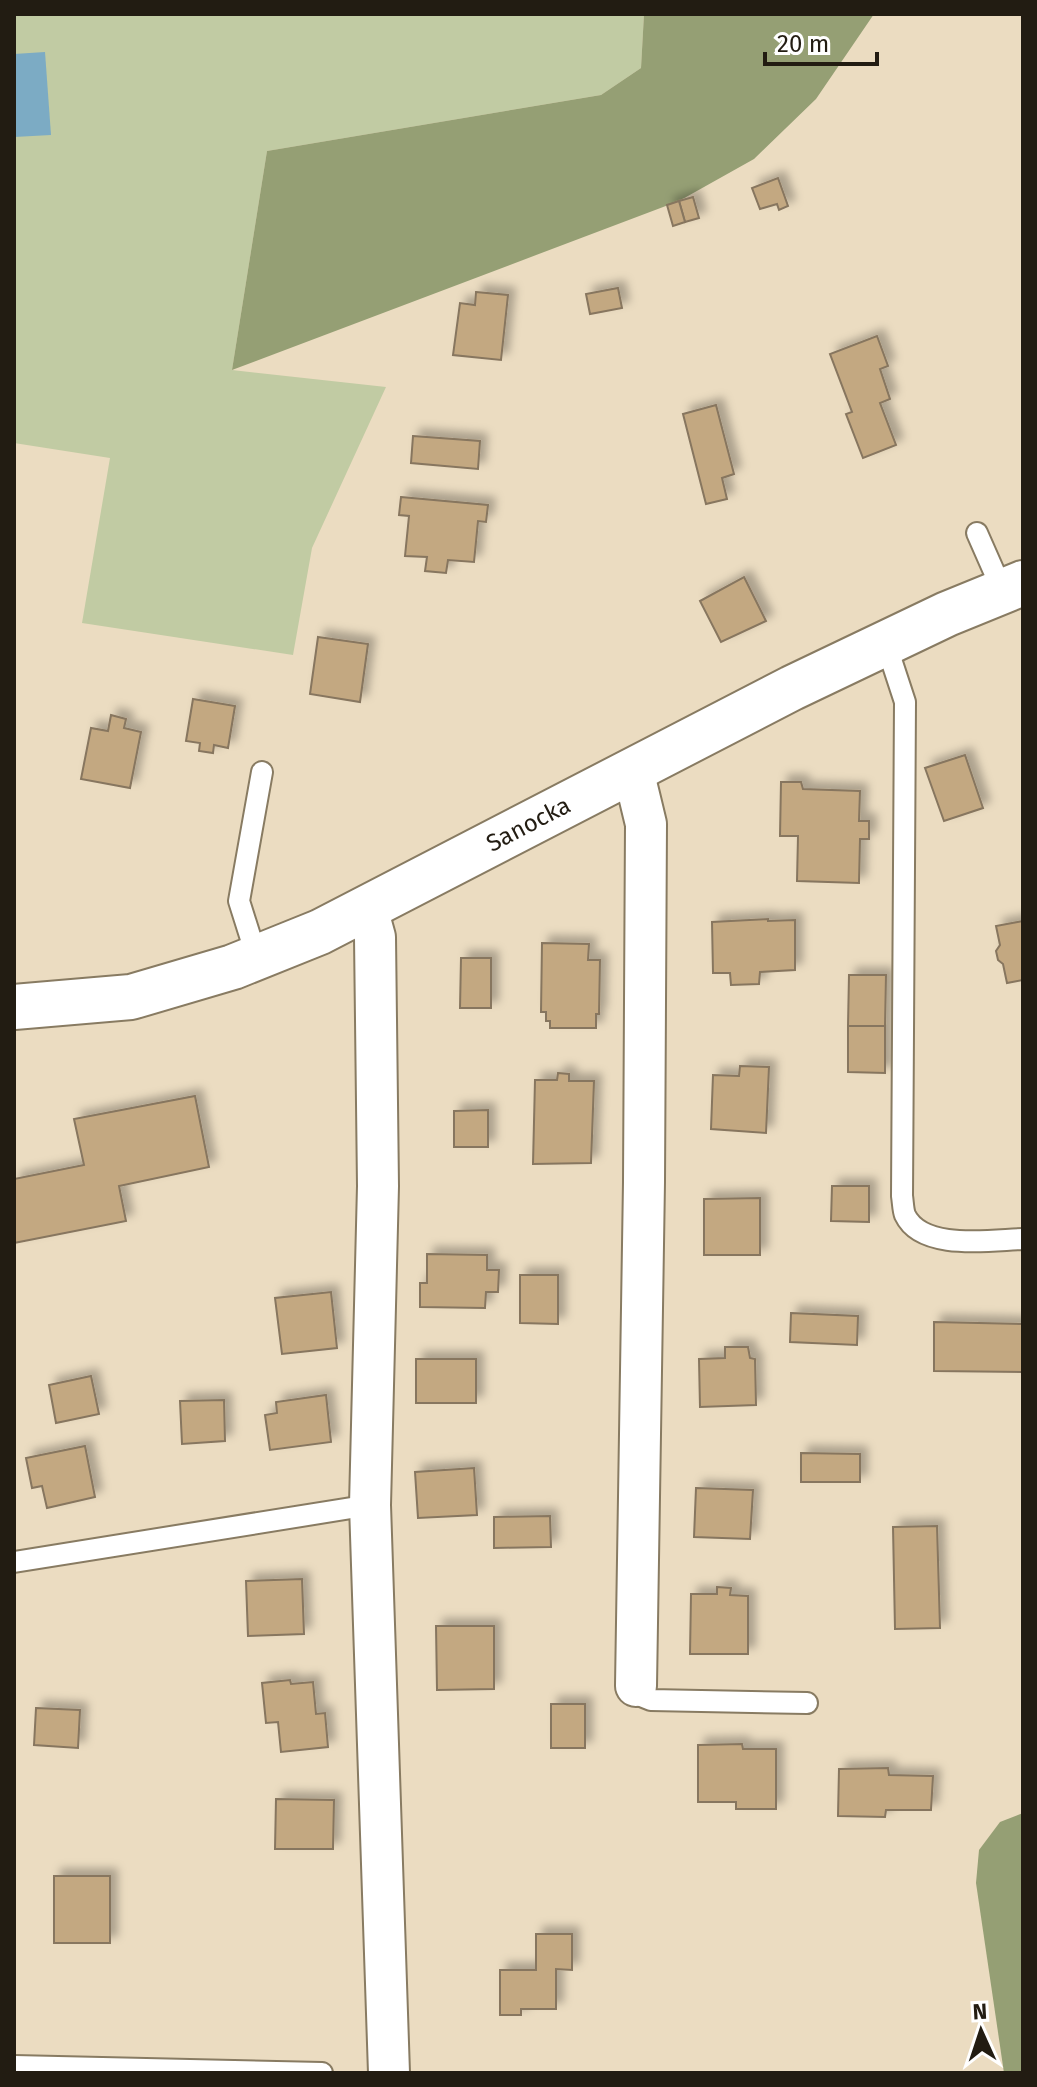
<svg xmlns="http://www.w3.org/2000/svg" width="1037" height="2087" font-family="'Fira Sans',sans-serif">
	<style>
		.green { fill: #c1cba3 }
		.forest { fill: #959f74 }
		.water { fill: #7cabc4 }
		.building { fill: #c3a881; stroke: #87765f; stroke-width: 2; filter: url(#shadow) }
		.lines { fill: none; stroke-linecap: round; stroke-linejoin: round }
		.lane-casing { stroke: #887b62; stroke-width: 24 }
		.street-casing { stroke: #887b62; stroke-width: 44 }
		.primary-casing { stroke: #887b62; stroke-width: 48 }
		.lane { stroke: #fff; stroke-width: 20 }
		.street { stroke: #fff; stroke-width: 40 }
		.primary { stroke: #fff; stroke-width: 44 }
		.labels { text-anchor: middle; dominant-baseline: central; stroke-width: 8; stroke-linejoin: round; paint-order: stroke }
		.street-label { font-size: 24px; fill: #221c12; stroke: #fff }
	</style>
	<defs>
		<filter id="shadow"><feDropShadow dx="7" dy="-7" stdDeviation="4" flood-color="#0004"/></filter>
	</defs>
	<rect width="100%" height="100%" fill="#ebdcc1"/>
	<path class="green" d="M14 14H644L641 68 601 95 267 151 232 370 386 387 312 548 293 655 82 623 110 458 14 443Z"/>
	<g class="forest">
		<path d="M644 14H874L816 99 754 159 679 201 232 370 267 151 601 95 641 68Z"/>
		<path d="M1023 1813V2073H1004L976 1883 979 1850 1000 1822Z"/>
	</g>
	<path class="water" d="M45 52 51 135 14 137V54Z"/>
	<g class="building">
		<path d="M778 178 788 206 779 210 777 204 760 209 752 188Z"/>
		<path d="M693 197 699 218 685 222 679 201Z"/>
		<path d="M679 201 685 222 673 226 667 205Z"/>
		<path d="M618 288 622 308 590 314 586 294Z"/>
		<path d="M476 292 508 295 501 360 453 355 460 303 475 305Z"/>
		<path d="M877 336 888 366 880 369 890 399 880 403 896 445 863 458 846 414 852 412 830 354Z"/>
		<path d="M716 405 734 474 722 478 727 499 706 504 683 414Z"/>
		<path d="M413 436 480 441 478 469 411 463Z"/>
		<path d="M401 497 488 505 486 522 478 521 474 562 448 560 446 573 425 571 427 557 405 556 409 516 399 515Z"/>
		<path d="M744 577 766 621 721 642 700 601Z"/>
		<path d="M318 637 368 644 360 702 310 694Z"/>
		<path d="M193 699 235 706 228 748 214 745 213 753 199 751 200 743 186 741Z"/>
		<path d="M111 715 126 719 124 728 141 732 130 788 81 779 91 728 108 731Z"/>
		<path d="M965 755 983 808 944 821 925 768Z"/>
		<path d="M781 782H801L803 789 860 791 859 821H869V839H860L859 883 797 881 798 836H780Z"/>
		<path d="M768 919V921L795 920V970L760 972 759 984 731 985 730 973H713L712 922Z"/>
		<path d="M1023 921V980L1007 983 1003 964 998 960 996 951 1000 945 996 926Z"/>
		<path d="M542 943 589 944 588 960H600L599 1014H596V1028H550V1021H546V1012H541Z"/>
		<path d="M461 958H491V1008H460Z"/>
		<path d="M849 975H886L885 1026H848Z"/>
		<path d="M848 1026H885V1073L848 1072Z"/>
		<path d="M740 1066 769 1067 766 1133 711 1129 713 1075 739 1076Z"/>
		<path d="M558 1073 569 1074V1081H594L591 1163 533 1164 535 1080H557Z"/>
		<path d="M195 1096 209 1167 119 1186 126 1221 14 1243V1179L84 1165 74 1119Z"/>
		<path d="M488 1110V1147H454V1111Z"/>
		<path d="M832 1186H869V1222L831 1221Z"/>
		<path d="M760 1198V1255H704V1199Z"/>
		<path d="M427 1254 487 1255V1270H499L498 1292H486L485 1308 420 1307V1283H427Z"/>
		<path d="M520 1275H558V1324L520 1323Z"/>
		<path d="M331 1292 337 1348 282 1354 275 1298Z"/>
		<path d="M791 1313 858 1316 857 1345 790 1342Z"/>
		<path d="M934 1322 1023 1324V1372L934 1371Z"/>
		<path d="M725 1347H748L750 1358 755 1359 756 1405 700 1407 699 1359 725 1358Z"/>
		<rect x="416" y="1359" width="60" height="44"/>
		<path d="M91 1376 99 1414 56 1423 49 1385Z"/>
		<path d="M326 1395 331 1442 270 1450 265 1415 277 1413 276 1402Z"/>
		<path d="M224 1400 225 1441 182 1444 180 1401Z"/>
		<path d="M85 1446 95 1497 47 1508 42 1486 32 1488 26 1458Z"/>
		<path d="M801 1453 860 1454V1482H801Z"/>
		<path d="M474 1468 477 1515 418 1518 415 1472Z"/>
		<path d="M696 1488 753 1490 750 1539 694 1537Z"/>
		<path d="M550 1516 551 1547 494 1548V1517Z"/>
		<path d="M937 1526 940 1628 895 1629 893 1527Z"/>
		<path d="M302 1579 304 1634 248 1636 246 1581Z"/>
		<path d="M717 1587 731 1588 730 1595 748 1596V1654H690L691 1594H717Z"/>
		<path d="M436 1626H494V1689L437 1690Z"/>
		<path d="M290 1680 291 1684 313 1682 316 1714 325 1713 328 1747 281 1752 278 1722 266 1723 262 1683Z"/>
		<rect x="551" y="1704" width="34" height="44"/>
		<path d="M36 1708 80 1710 78 1748 34 1745Z"/>
		<path d="M742 1744 743 1749H776V1809H736V1802H698V1745Z"/>
		<path d="M888 1768 889 1775 933 1776 931 1810H886L885 1817 838 1816 839 1769Z"/>
		<path d="M276 1799 334 1800 333 1849H275Z"/>
		<rect x="54" y="1876" width="56" height="67"/>
		<path d="M536 1934H572V1970L556 1969V2009H521V2015H500V1970H536Z"/>
	</g>
	<g class="lines">
		<defs>
			<g id="lane">
				<path d="M977 533 1003 592"/>
				<path d="M886 644 905 702 902 1196C903 1202 903 1210 905 1215 922 1251 990 1240 1023 1239"/>
				<path d="M257 958 239 901 262 772"/>
				<path d="M14 1562 370 1505"/>
				<path d="M636 1686 641 1696 651 1700 807 1703"/>
				<path d="M14 2066 322 2073"/>
			</g>
			<g id="street">
				<path d="M633 770 646 824 644 1182 636 1686"/>
				<path d="M367 908 375 937 378 1186 370 1505 389 2073"/>
			</g>
			<g id="primary">
				<path id="s1" d="M14 1007 131 997 233 967 320 932 792 688 947 614 1023 583"/>
			</g>
		</defs>
		<use href="#lane" class="lane-casing"/>
		<use href="#street" class="street-casing"/>
		<use href="#primary" class="primary-casing"/>
		<use href="#lane" class="lane"/>
		<use href="#street" class="street"/>
		<use href="#primary" class="primary"/>
	</g>
	<g class="labels">
		<g class="street-label">
			<text stroke="none"><textPath href="#s1" startOffset="552">Sanocka</textPath></text>
		</g>
	</g>
	<rect width="1037" height="2087" fill="none" stroke="#221c12" stroke-width="32"/>
	<g transform="translate(981 2031) rotate(357)" stroke="#ffffff" stroke-width="6" paint-order="stroke">
	<path d="M0-6L14 30L0 20L-14 30Z" fill="#221c12"/>
	<text y="-12" font-size="22" font-weight="bold" text-anchor="middle" fill="#221c12">N</text>
	</g>
	<path d="M765 52v12h112v-12" fill="none" stroke="#221c12" stroke-width="4"/>
	<text x="777" y="52" font-size="24" fill="#221c12" stroke="#ffffff" stroke-width="6" paint-order="stroke">20 m</text>
</svg>
